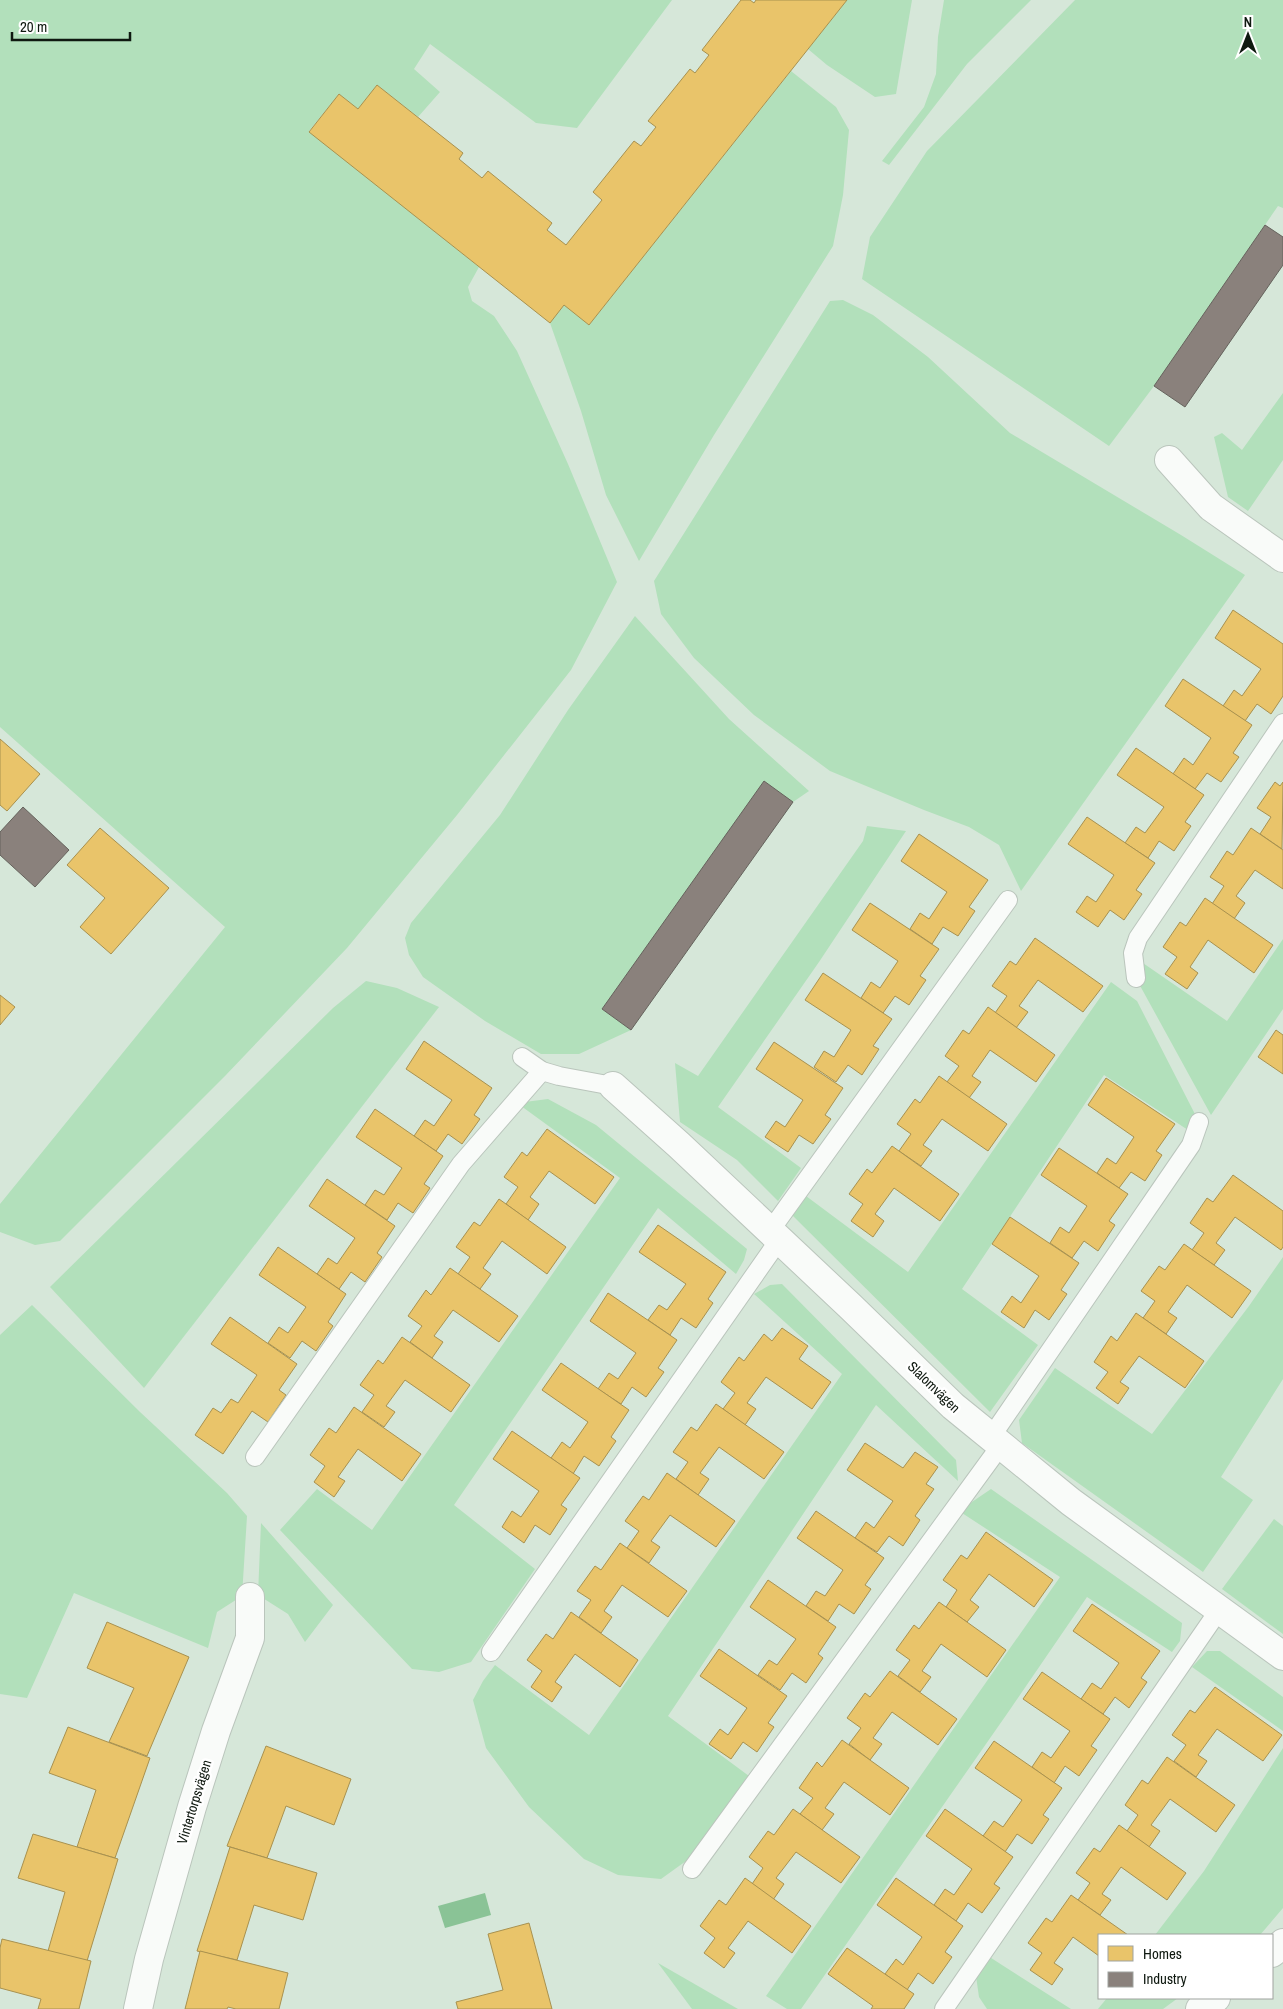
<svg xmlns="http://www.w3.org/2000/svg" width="1283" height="2009" font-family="'Archivo Narrow',sans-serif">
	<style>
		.green { fill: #b2e0bb }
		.water { fill: #8ac396 }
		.homes { fill: #e9c46a; stroke: #a8914f }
		.industry { fill: #8a817c; stroke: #65625c }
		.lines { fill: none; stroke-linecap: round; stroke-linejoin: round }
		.service-casing { stroke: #bac5bc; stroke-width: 20 }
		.minor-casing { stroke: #bac5bc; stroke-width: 30 }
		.service { stroke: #f9fbf9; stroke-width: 18 }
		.minor { stroke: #f9fbf9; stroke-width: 28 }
		.labels { text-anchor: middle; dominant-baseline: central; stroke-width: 5; stroke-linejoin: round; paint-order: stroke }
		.street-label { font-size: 14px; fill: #0f1910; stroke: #fff }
	</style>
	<rect width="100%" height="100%" fill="#d6e7d9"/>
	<g class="green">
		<path d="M0 0H672L577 128 536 123 430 44 414 69 440 92 418 117 377 85 358 109 339 94 309 131 479 267 468 287 472 301 494 316 517 351 568 464 617 582 571 670 457 815 347 948 225 1076 60 1241 35 1245 0 1232V1204L225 927 0 727Z"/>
		<path d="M847 0H912L896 94 875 97 827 65 808 49Z"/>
		<path d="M944 0H1031L967 64 889 165 882 161 924 107 936 74 938 37Z"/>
		<path d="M1075 0H1283V208L1278 206 1154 386 1109 446 862 279 870 237 927 151Z"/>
		<path d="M791 71 836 107 849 130 843 195 833 246 714 435 639 561 606 495 581 411 550 323 564 305 589 325Z"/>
		<path d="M843 300 873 315 928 357 1010 433 1181 535 1245 575 1021 891 999 845 969 827 924 810 830 771 754 715 694 658 661 614 654 581 830 301Z"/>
		<path d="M1283 393V460L1248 511 1228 497 1214 437 1222 433 1242 450Z"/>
		<path d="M635 616 729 719 809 791 793 802 764 782 602 1009 631 1030 579 1054H541L485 1021 423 977 409 955 405 938 411 923 500 815 568 710Z"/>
		<path d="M867 826 906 831 819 962 718 1107 801 1168 778 1201 737 1160 680 1122 675 1063 698 1076 863 841Z"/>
		<path d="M1283 939V1009L1211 1115 1138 982 1140 961 1227 1021Z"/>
		<path d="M366 981 397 988 439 1007 144 1388 50 1287 333 1008Z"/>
		<path d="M1111 982 1137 1001 1197 1118 1188 1130 1104 1075 962 1289 1038 1345 990 1412 790 1213 806 1196 908 1272Z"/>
		<path d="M548 1099 596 1125 747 1249 744 1260 736 1274 658 1208 454 1505 535 1569 471 1662 439 1672 412 1669 280 1530 317 1489 372 1530 620 1178 517 1103Z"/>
		<path d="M1283 1257V1379L1221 1477 1253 1500 1203 1572 1022 1443 1019 1420 1055 1368 1152 1434 1249 1306Z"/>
		<path d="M782 1284 956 1460 958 1481 876 1405 668 1716 749 1776 686 1861 661 1879 618 1875 584 1859 529 1807 486 1748 473 1700 483 1681 495 1665 589 1735 842 1374 754 1294 770 1285Z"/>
		<path d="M32 1305 140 1412 227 1493 247 1516 242 1596 217 1612 208 1648 74 1593 27 1698 0 1694V1335Z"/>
		<path d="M991 1489 1182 1623 1180 1641 1172 1652 1087 1597 1009 1711 801 2009H787L766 1996 1060 1577 962 1513 969 1504Z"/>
		<path d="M1274 1519 1283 1526V1634L1222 1589Z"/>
		<path d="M261 1523 333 1605 305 1642 288 1614 258 1595Z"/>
		<path d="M1207 1651H1220L1283 1697V1731L1192 1667Z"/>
		<path d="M1283 1748V1908L1260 1935H1155L1204 1871Z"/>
		<path d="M988 1956 1071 2009H987L979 1997 976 1976Z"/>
		<path d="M658 1963 738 2009H692Z"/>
		<path d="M1107 1998H1178L1163 2009H1098Z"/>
	</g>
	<path class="water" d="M485 1893 491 1915 445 1928 438 1906Z"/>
	<g class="homes">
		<path d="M741 0H750L754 3 756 0H847L589 325 564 305 550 323 309 132 339 94 358 109 377 85 463 153 459 159 482 178 488 171 552 223 547 230 566 245 602 200 593 192 634 141 641 146 656 127 648 121 690 69 695 73 709 55 702 50Z"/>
		<path d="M1233 610 1283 644V696L1271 714 1257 704 1245 721 1223 706 1234 690 1242 696 1261 669 1215 638Z"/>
		<path d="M1183 679 1252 725 1233 753 1239 757 1221 782 1207 773 1195 789 1173 774 1184 758 1193 765 1211 738 1165 706Z"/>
		<path d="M0 739 40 774 7 811 0 805Z"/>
		<path d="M1136 748 1204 795 1185 822 1191 826 1174 851 1159 841 1148 858 1125 843 1136 827 1145 833 1164 807 1117 775Z"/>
		<path d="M1275 782 1280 786 1283 782 1282 849 1260 834 1271 817 1257 808Z"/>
		<path d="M1087 817 1155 863 1136 890 1142 894 1124 920 1110 910 1098 927 1076 912 1087 896 1096 902 1114 875 1068 844Z"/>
		<path d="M100 828 169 888 111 954 80 927 105 898 67 865Z"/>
		<path d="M1251 828 1283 850V889L1255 870 1236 896 1245 903 1234 919 1212 904 1224 886 1210 877 1227 851 1233 855Z"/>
		<path d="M919 834 988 880 969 907 975 911 958 936 943 927 932 944 910 929 920 913 929 919 947 892 901 861Z"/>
		<path d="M1205 898 1273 945 1254 973 1208 940 1190 967 1198 973 1187 989 1165 974 1177 957 1163 947 1180 922 1186 926Z"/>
		<path d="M870 903 939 949 920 976 926 980 909 1005 895 996 883 1013 861 998 871 982 880 988 898 961 852 930Z"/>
		<path d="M1035 938 1103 986 1083 1012 1038 980 1019 1006 1028 1012 1016 1028 995 1013 1007 996 992 986 1010 961 1016 965Z"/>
		<path d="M823 973 892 1019 873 1046 879 1049 862 1075 848 1065 836 1082 814 1067 824 1051 834 1057 851 1030 805 1000Z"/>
		<path d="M0 995 15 1007 0 1025Z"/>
		<path d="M988 1007 1055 1055 1036 1082 990 1050 972 1076 981 1082 969 1098 947 1082 959 1066 945 1056 963 1030 969 1034Z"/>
		<path d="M1276 1030 1283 1035V1074L1258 1057Z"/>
		<path d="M424 1041 492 1088 474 1115 480 1119 462 1144 448 1134 436 1151 414 1136 425 1120 434 1126 452 1100 406 1069Z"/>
		<path d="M774 1042 843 1088 825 1115 831 1119 813 1144 799 1135 788 1152 765 1137 776 1121 785 1127 803 1100 756 1069Z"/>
		<path d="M939 1076 1007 1124 988 1151 942 1119 923 1145 932 1151 921 1166 899 1151 911 1134 897 1124 915 1099 920 1103Z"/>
		<path d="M1106 1078 1175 1124 1156 1151 1162 1155 1145 1181 1131 1172 1119 1188 1097 1173 1107 1158 1116 1164 1134 1137 1088 1105Z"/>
		<path d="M375 1109 443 1156 424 1184 430 1188 413 1213 398 1203 387 1220 365 1205 375 1190 384 1195 402 1168 356 1137Z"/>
		<path d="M547 1129 614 1177 595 1204 549 1171 530 1197 539 1204 528 1220 506 1204 518 1187 504 1177 522 1152 527 1156Z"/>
		<path d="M892 1146 959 1194 940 1221 894 1188 875 1214 884 1221 873 1237 851 1221 863 1204 849 1194 867 1169 872 1173Z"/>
		<path d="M1059 1148 1128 1194 1109 1221 1115 1225 1098 1251 1084 1241 1072 1258 1050 1243 1060 1227 1069 1233 1087 1206 1041 1175Z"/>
		<path d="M1233 1175 1283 1211V1247L1281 1250 1235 1217 1216 1243 1225 1250 1214 1265 1192 1250 1204 1233 1190 1223 1207 1198 1213 1202Z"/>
		<path d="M327 1179 395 1226 377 1253 382 1257 365 1282 351 1272 339 1289 317 1274 328 1258 337 1264 355 1238 309 1206Z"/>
		<path d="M499 1199 566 1247 547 1274 502 1241 483 1268 491 1274 480 1289 458 1274 470 1257 456 1247 474 1222 480 1226Z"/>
		<path d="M1010 1217 1079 1263 1061 1290 1067 1294 1049 1320 1035 1310 1024 1328 1001 1312 1012 1296 1021 1303 1039 1276 992 1244Z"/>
		<path d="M658 1225 726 1272 708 1299 713 1303 696 1328 681 1318 670 1335 648 1320 659 1305 667 1310 686 1284 639 1252Z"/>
		<path d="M1184 1244 1251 1291 1232 1318 1187 1285 1168 1312 1177 1318 1166 1334 1143 1318 1155 1301 1141 1291 1159 1266 1165 1270Z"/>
		<path d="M278 1247 346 1294 328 1322 333 1326 316 1351 302 1341 290 1358 268 1343 279 1327 288 1333 306 1307 259 1275Z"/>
		<path d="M450 1268 518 1316 499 1342 453 1310 434 1336 443 1342 432 1358 410 1342 422 1326 408 1316 426 1290 431 1295Z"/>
		<path d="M608 1293 677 1340 658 1368 664 1372 646 1397 632 1387 621 1404 598 1389 609 1373 618 1379 636 1353 590 1321Z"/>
		<path d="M1136 1313 1204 1361 1185 1388 1139 1356 1120 1382 1129 1388 1118 1404 1096 1388 1108 1372 1094 1362 1111 1336 1117 1341Z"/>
		<path d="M230 1317 297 1364 279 1390 286 1395 268 1422 252 1411 223 1454 195 1435 213 1408 221 1413 231 1399 238 1403 257 1375 211 1344Z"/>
		<path d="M782 1328 808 1346 799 1359 831 1382 812 1409 766 1377 747 1403 756 1409 745 1425 723 1409 735 1393 721 1382 739 1357 744 1361 764 1334 772 1341Z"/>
		<path d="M402 1337 470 1385 451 1412 405 1380 386 1406 395 1412 384 1427 362 1412 374 1395 360 1385 378 1360 383 1364Z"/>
		<path d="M561 1363 629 1410 611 1437 616 1441 599 1466 584 1456 573 1474 551 1458 562 1442 570 1448 588 1422 542 1390Z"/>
		<path d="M716 1404 784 1452 764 1479 719 1447 700 1473 709 1479 698 1495 676 1479 688 1462 673 1452 691 1427 697 1431Z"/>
		<path d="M354 1407 421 1454 402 1481 358 1449 338 1477 345 1481 334 1497 314 1482 325 1466 310 1455 329 1428 336 1433Z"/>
		<path d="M512 1431 580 1478 561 1505 567 1509 550 1535 535 1525 524 1543 502 1527 512 1511 521 1517 539 1491 493 1459Z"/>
		<path d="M865 1443 903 1468 915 1452 938 1467 926 1484 934 1489 915 1516 920 1520 903 1546 889 1536 877 1552 855 1538 866 1522 874 1528 893 1501 847 1470Z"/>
		<path d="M667 1473 735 1521 716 1547 670 1515 651 1541 660 1547 649 1563 627 1548 639 1531 625 1521 643 1496 649 1500Z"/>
		<path d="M816 1511 884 1558 865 1585 871 1589 854 1614 839 1604 828 1621 806 1606 816 1591 825 1596 843 1570 797 1538Z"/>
		<path d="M986 1532 1053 1580 1034 1607 989 1574 970 1600 979 1607 967 1622 946 1607 957 1590 943 1580 961 1555 967 1559Z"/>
		<path d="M620 1543 687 1591 668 1617 622 1585 604 1611 612 1617 601 1633 579 1617 591 1600 577 1591 595 1566 601 1570Z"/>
		<path d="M768 1580 836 1627 818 1654 823 1658 806 1683 792 1673 780 1690 758 1675 769 1660 777 1665 796 1639 750 1607Z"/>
		<path d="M939 1602 1006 1650 987 1677 941 1644 922 1671 931 1677 920 1692 898 1676 910 1660 896 1650 914 1625 919 1629Z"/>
		<path d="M1092 1604 1160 1651 1141 1678 1147 1682 1129 1708 1115 1697 1103 1714 1081 1699 1092 1683 1101 1689 1119 1663 1073 1631Z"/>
		<path d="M571 1612 638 1660 620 1687 575 1654 555 1682 562 1687 552 1702 531 1687 542 1671 527 1660 546 1634 553 1639Z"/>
		<path d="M107 1622 189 1657 147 1756 109 1742 134 1688 87 1668Z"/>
		<path d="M719 1649 787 1696 768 1723 774 1727 757 1752 743 1742 731 1759 709 1744 720 1729 728 1735 747 1708 700 1676Z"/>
		<path d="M890 1671 957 1719 938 1745 892 1712 873 1738 882 1744 870 1760 849 1744 861 1728 847 1718 865 1693 870 1697Z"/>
		<path d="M1042 1672 1110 1719 1091 1746 1097 1750 1079 1776 1065 1766 1054 1783 1032 1767 1042 1752 1051 1758 1070 1731 1023 1699Z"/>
		<path d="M1215 1687 1282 1735 1263 1761 1217 1729 1198 1755 1207 1761 1196 1777 1174 1761 1186 1745 1172 1735 1190 1710 1195 1713Z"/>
		<path d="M68 1727 150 1758 115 1858 77 1847 96 1790 49 1773Z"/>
		<path d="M842 1740 909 1788 890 1815 844 1782 825 1808 834 1814 822 1830 800 1814 813 1798 799 1788 817 1762 822 1767Z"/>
		<path d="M994 1741 1062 1788 1043 1815 1049 1819 1032 1844 1017 1834 1005 1852 983 1836 994 1821 1003 1827 1022 1800 975 1768Z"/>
		<path d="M266 1746 351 1779 334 1825 286 1806 267 1858 227 1846Z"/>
		<path d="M1167 1757 1235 1805 1216 1832 1170 1799 1151 1825 1160 1831 1149 1847 1127 1831 1138 1815 1125 1805 1142 1780 1148 1784Z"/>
		<path d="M793 1809 860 1857 841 1883 796 1852 776 1878 784 1884 773 1900 752 1884 763 1868 749 1857 768 1831 774 1835Z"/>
		<path d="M945 1809 1013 1857 994 1884 1000 1888 982 1913 968 1903 956 1921 934 1905 945 1889 954 1895 972 1869 926 1836Z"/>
		<path d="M1119 1825 1186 1873 1167 1900 1121 1867 1102 1894 1111 1900 1100 1915 1078 1900 1090 1883 1076 1873 1094 1848 1100 1852Z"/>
		<path d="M33 1834 118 1859 87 1961 48 1951 65 1892 18 1878Z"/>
		<path d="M230 1847 317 1873 303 1920 254 1905 237 1960 197 1951Z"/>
		<path d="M745 1878 811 1926 792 1953 748 1921 728 1948 735 1953 724 1968 704 1953 715 1938 700 1926 719 1900 726 1905Z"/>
		<path d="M896 1878 963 1926 945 1952 952 1957 933 1984 918 1973 907 1990 885 1974 896 1959 903 1965 922 1937 877 1905Z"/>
		<path d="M1071 1895 1128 1935H1099V1956L1073 1937 1054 1963 1063 1969 1052 1985 1030 1970 1042 1953 1028 1943 1046 1918 1052 1922Z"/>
		<path d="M529 1923 552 2009H458L456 2002 503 1990 488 1934Z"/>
		<path d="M2 1939 91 1961 79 2009H38L41 1999 0 1988V1948Z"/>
		<path d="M847 1948 914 1994 904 2009H871L873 2006 828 1974Z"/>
		<path d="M200 1951 288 1973 279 2009H236L228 2007 227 2009H185Z"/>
	</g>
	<g class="industry">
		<path d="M1265 225 1283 237V265L1185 407 1154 386Z"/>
		<path d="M764 781 793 802 631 1030 602 1009Z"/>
		<path d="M23 807 69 850 35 887 0 855V832Z"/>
	</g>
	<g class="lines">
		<defs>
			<g id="service">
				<path d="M1136 978 1133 953 1138 938 1283 723"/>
				<path d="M522 1057 542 1071 559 1076 613 1086"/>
				<path d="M770 1231 1008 900"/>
				<path d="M991 1437 1191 1145 1199 1122"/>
				<path d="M255 1457 461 1164 542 1071"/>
				<path d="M491 1652 779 1240"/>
				<path d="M692 1869 1001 1445"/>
				<path d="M944 2009 1219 1610"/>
			</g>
			<g id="minor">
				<path d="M1169 460 1211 507 1283 558"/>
				<path d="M613 1086 679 1145 851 1307 953 1406 1071 1502 1283 1656"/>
				<path d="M1272 1953 1283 1943"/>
				<path d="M138 2009 149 1959 192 1807 216 1731 250 1638V1597"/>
				<path d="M1200 2009 1216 1998"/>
			</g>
		</defs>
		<use href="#service" class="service-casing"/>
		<use href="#minor" class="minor-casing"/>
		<use href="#service" class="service"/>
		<use href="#minor" class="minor"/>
	</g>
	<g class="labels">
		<g class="street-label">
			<text transform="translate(934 1387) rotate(44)">Slalomvägen</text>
			<text transform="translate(194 1802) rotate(-73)">Vintertorpsvägen</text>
		</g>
	</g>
	<rect x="1098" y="1934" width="175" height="65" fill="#ffffff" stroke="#9fa39f"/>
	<rect x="1108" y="1946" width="25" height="15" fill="#e9c46a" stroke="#9fa39f"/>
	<text x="1143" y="1959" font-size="15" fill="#0f1910">Homes</text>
	<rect x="1108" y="1972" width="25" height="15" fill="#8a817c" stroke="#9fa39f"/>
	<text x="1143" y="1984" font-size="15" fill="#0f1910">Industry</text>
	<g transform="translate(1248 35)" stroke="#ffffff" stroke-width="4" paint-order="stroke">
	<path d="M0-4L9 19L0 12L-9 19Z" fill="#0f1910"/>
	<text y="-8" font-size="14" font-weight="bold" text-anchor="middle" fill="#0f1910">N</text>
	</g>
	<path d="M12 32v8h118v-8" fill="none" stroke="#0f1910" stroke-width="2.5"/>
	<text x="20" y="32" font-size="15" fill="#0f1910" stroke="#ffffff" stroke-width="4" paint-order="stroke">20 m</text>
</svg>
